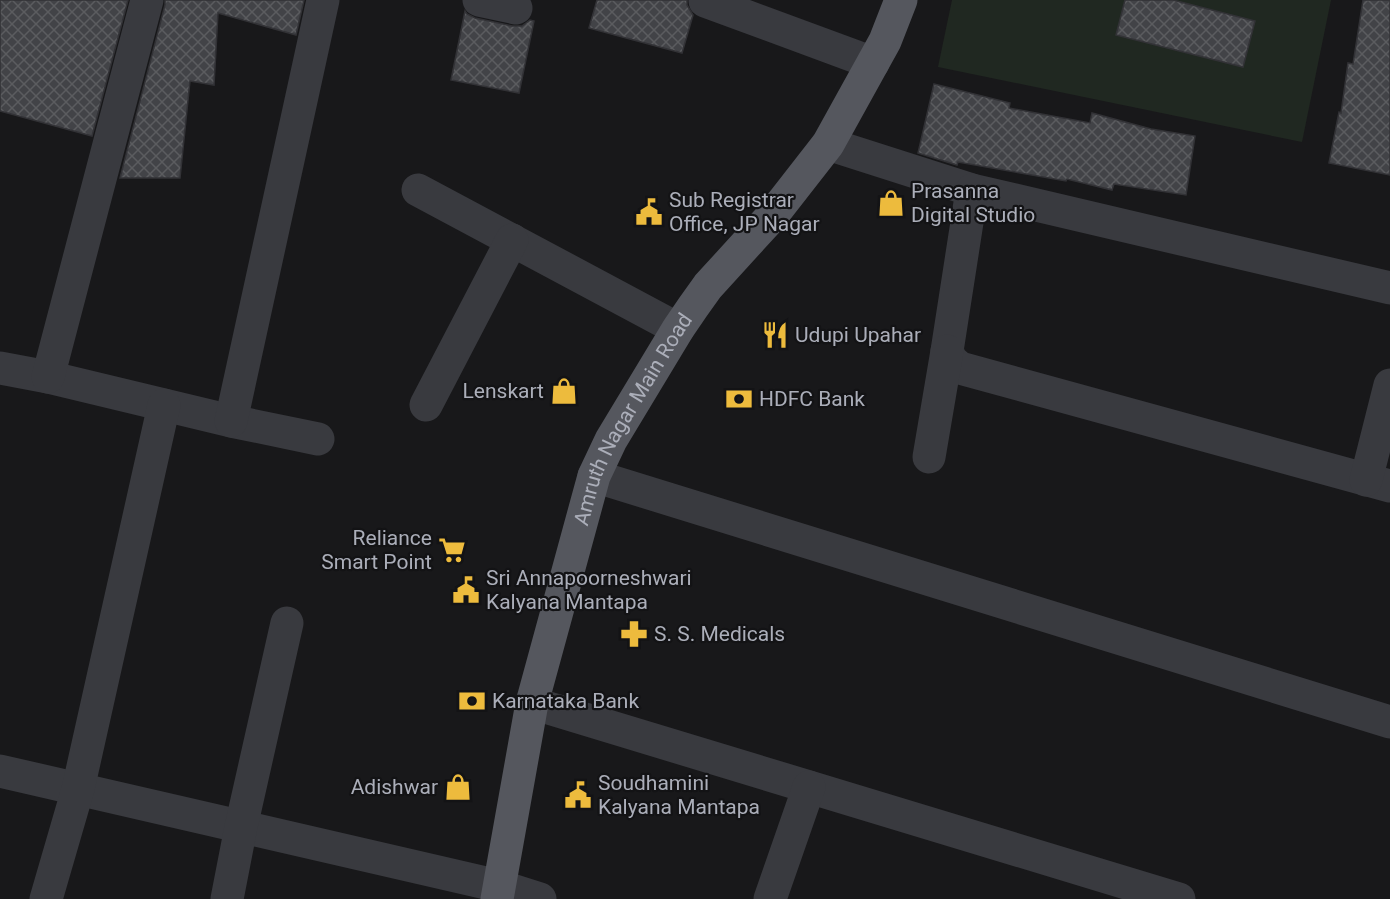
<svg xmlns="http://www.w3.org/2000/svg" width="1390" height="899" font-family="Roboto,sans-serif">
	<style>
		.green { fill: #202821 }
		.building { fill: url(#building-cross-hatch); stroke: #323236; stroke-width: 1.5 }
		.lines { fill: none; stroke-linecap: round; stroke-linejoin: round }
		.minor { stroke: #393a3f; stroke-width: 33 }
		.major { stroke: #55575e; stroke-width: 33 }
		.labels { text-anchor: middle; dominant-baseline: central; stroke-width: 4.5; stroke-linejoin: round; paint-order: stroke }
		.poi-label { font-size: 21px; fill: #abaeb9; stroke: #131315; text-anchor: start }
		.street-label { font-size: 21px; fill: #abaeb9; stroke: #131315 }
	</style>
	<defs>
		<pattern id="building-cross-hatch" width="8" height="8" patternUnits="userSpaceOnUse" patternTransform="scale(1.5)"><rect width="8" height="8" fill="#424347"/><path d="M0 0l8 8M0 8l8-8" fill="none" stroke="#5b5c5f"/></pattern>
	</defs>
	<rect width="100%" height="100%" fill="#18181a"/>
	<path class="green" d="M952 0H1331L1302 142 938 67Z"/>
	<g class="building">
		<path d="M0 0H128L92 136 0 111Z"/>
		<path d="M165 0H304L296 35 218 13 214 85 190 81 180 178H120L165 5Z"/>
		<path d="M597 0H687V5L693 15 682 53 589 28Z"/>
		<path d="M1125 0H1173L1255 21 1243 67 1116 35Z"/>
		<path d="M1363 0H1390V175L1329 163 1339 112 1341 113 1348 63 1353 64Z"/>
		<path d="M465 11 467 14 475 18 512 26H522L530 20 534 21 519 93 451 80Z"/>
		<path d="M934 84 1010 103 1009 108 1090 123 1092 113 1151 129 1195 136 1186 195 1114 184 1112 190 1067 179 1066 181 958 162 957 165 918 153Z"/>
	</g>
	<g class="lines">
		<g class="minor">
			<path d="M479 0 516 8"/>
			<path d="M705 1 873 63"/>
			<path d="M828 144 972 190 1390 288"/>
			<path d="M418 190 678 329"/>
			<path d="M972 190 947 351 951 360 960 368 1390 486"/>
			<path d="M0 368 48 377 231 421 318 439"/>
			<path d="M48 377 147 0"/>
			<path d="M426 405 512 240"/>
			<path d="M231 421 323 0"/>
			<path d="M929 457 947 351"/>
			<path d="M594 476 1390 722"/>
			<path d="M1366 480 1390 385"/>
			<path d="M532 703 1179 899"/>
			<path d="M0 771 499 886 540 899"/>
			<path d="M46 899 78 789 164 405"/>
			<path d="M227 899 241 827 287 623"/>
			<path d="M770 899 809 787"/>
		</g>
		<path class="major" id="s1" d="M497 899 532 703 594 476 611 440 678 329 693 307 708 286 771 217 828 144 885 41 901 0"/>
	</g>
	<defs>
		<symbol id="shop-bare" viewBox="-9 -9 18 18"><path d="M-5-2.5h2.3a2.7 3.5 0 0 1 5.4 0H5L5.5 6h-11ZM-1.5-2.5h3a1.5 2.3 0 0 0-3 0Z" fill="#edbb3d" stroke="#131315" stroke-width="2.5" paint-order="stroke"/></symbol>
		<symbol id="civic-bare" viewBox="-9 -9 18 18"><path d="M-.6-6.5H3V-4.5H.6V-3L4-1V1h2V6H-6V1h2V-1L-.6-3ZM-1.2 2.5V6h2.4V2.5Z" fill="#edbb3d" stroke="#131315" stroke-width="2.5" paint-order="stroke"/></symbol>
		<symbol id="restaurant-bare" viewBox="-9 -9 18 18"><path d="M-5-6h1v4h1v-4h1v4h1v-4h1v5L-1.5 .5V6h-2V.5L-5-1ZM5-6V6H3V1.5H1.5Q1.5-4 5-6Z" fill="#edbb3d" stroke="#131315" stroke-width="2.5" paint-order="stroke"/></symbol>
		<symbol id="bank-bare" viewBox="-9 -9 18 18"><path d="M-6-4H6V4H-6ZM0-2.3a2.3 2.3 0 1 0 0 4.6a2.3 2.3 0 1 0 0-4.6Z" fill="#edbb3d" stroke="#131315" stroke-width="2.5" paint-order="stroke"/></symbol>
		<symbol id="supermarket-bare" viewBox="-9 -9 18 18"><path d="M-6-5.5h2.5l.6 2H6L4.5 2H-2.5L-4.4-4H-6ZM-1.5 3.2a1.3 1.3 0 1 0 .1 0ZM3 3.2a1.3 1.3 0 1 0 .1 0Z" fill="#edbb3d" stroke="#131315" stroke-width="2.5" paint-order="stroke"/></symbol>
		<symbol id="pharmacy-bare" viewBox="-9 -9 18 18"><path d="M-2-6h4v4h4v4h-4v4h-4v-4h-4v-4h4Z" fill="#edbb3d" stroke="#131315" stroke-width="2.5" paint-order="stroke"/></symbol>
	</defs>
	<g fill-rule="evenodd">
		<use href="#shop-bare" x="872" y="184" width="38" height="38"/>
		<use href="#civic-bare" x="630" y="193" width="38" height="38"/>
		<use href="#restaurant-bare" x="756" y="316" width="38" height="38"/>
		<use href="#shop-bare" x="545" y="372" width="38" height="38"/>
		<use href="#bank-bare" x="720" y="380" width="38" height="38"/>
		<use href="#supermarket-bare" x="433" y="531" width="38" height="38"/>
		<use href="#civic-bare" x="447" y="571" width="38" height="38"/>
		<use href="#pharmacy-bare" x="615" y="615" width="38" height="38"/>
		<use href="#bank-bare" x="453" y="682" width="38" height="38"/>
		<use href="#shop-bare" x="439" y="768" width="38" height="38"/>
		<use href="#civic-bare" x="559" y="776" width="38" height="38"/>
	</g>
	<g class="labels">
		<g class="poi-label">
			<text x="911" y="191">Prasanna<tspan x="911" dy="24">Digital Studio</tspan></text>
			<text x="669" y="200">Sub Registrar<tspan x="669" dy="24">Office, JP Nagar</tspan></text>
			<text x="795" y="335">Udupi Upahar</text>
			<text x="544" y="391" text-anchor="end">Lenskart</text>
			<text x="759" y="399">HDFC Bank</text>
			<text x="432" y="538" text-anchor="end">Reliance<tspan x="432" dy="24">Smart Point</tspan></text>
			<text x="486" y="578">Sri Annapoorneshwari<tspan x="486" dy="24">Kalyana Mantapa</tspan></text>
			<text x="654" y="634">S. S. Medicals</text>
			<text x="492" y="701">Karnataka Bank</text>
			<text x="598" y="783">Soudhamini<tspan x="598" dy="24">Kalyana Mantapa</tspan></text>
			<text x="438" y="787" text-anchor="end">Adishwar</text>
		</g>
		<g class="street-label">
			<text stroke="none"><textPath href="#s1" startOffset="502">Amruth Nagar Main Road</textPath></text>
		</g>
	</g>
</svg>
